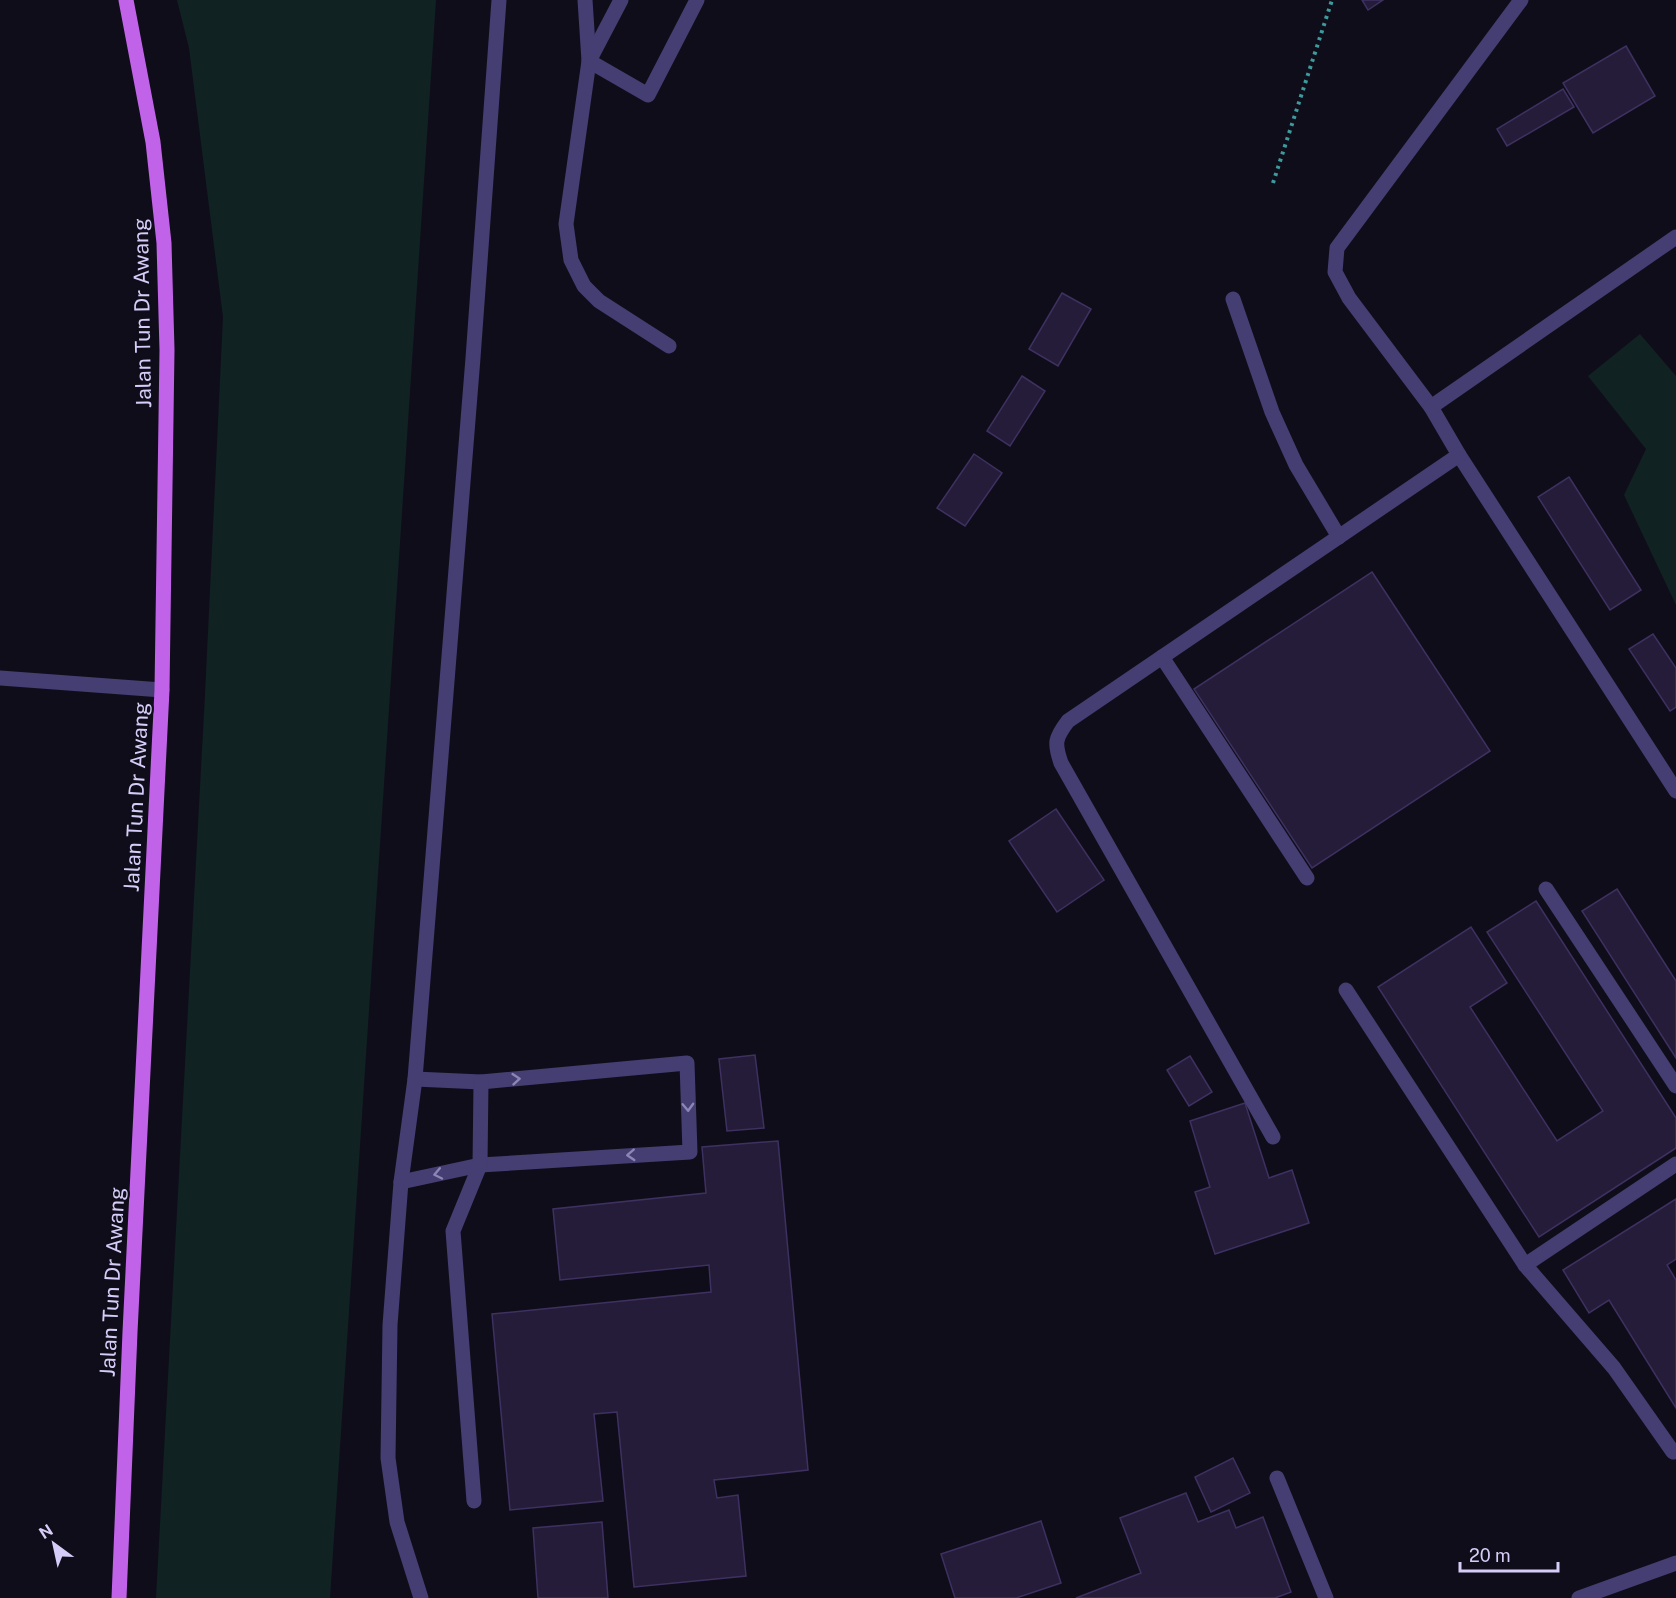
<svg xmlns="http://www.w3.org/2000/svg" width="1676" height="1598" font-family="'Public Sans',sans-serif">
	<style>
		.green { fill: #112223 }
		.building { fill: #241c38; stroke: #3e3161; stroke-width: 1.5 }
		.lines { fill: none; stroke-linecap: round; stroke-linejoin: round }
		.path { stroke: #3c9b9d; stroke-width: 4; stroke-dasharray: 3 4.5; stroke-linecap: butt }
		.minor { stroke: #443e72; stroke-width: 15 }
		.major { stroke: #c163e9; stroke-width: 15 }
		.oneway { stroke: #8c86b5 }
		.labels { text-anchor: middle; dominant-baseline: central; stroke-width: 4.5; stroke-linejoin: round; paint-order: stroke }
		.street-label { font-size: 21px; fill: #d5cdf8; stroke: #100d1a }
	</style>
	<rect width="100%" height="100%" fill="#100d1a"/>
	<g class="green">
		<path d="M177 0H436L330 1598H156L205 695 223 317 189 48Z"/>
		<path d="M1640 334 1676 376V605L1624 495 1646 449 1588 376Z"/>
	</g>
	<g class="building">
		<path d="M1362 0H1383L1368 10Z"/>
		<path d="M1626 46 1655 96 1593 133 1563 83Z"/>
		<path d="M1563 89 1574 107 1507 146 1497 129Z"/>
		<path d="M1062 293 1091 309 1058 366 1029 349Z"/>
		<path d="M1022 376 1045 391 1010 446 987 431Z"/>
		<path d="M974 454 1002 473 965 526 937 508Z"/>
		<path d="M1569 477 1641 590 1610 610 1538 497Z"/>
		<path d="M1372 572 1490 751 1312 868 1194 689Z"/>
		<path d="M1653 634 1676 668V707L1670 711 1629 649Z"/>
		<path d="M1056 809 1104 880 1057 912 1009 841Z"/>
		<path d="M1617 889 1676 981V1058L1582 911Z"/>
		<path d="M1536 901 1676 1118V1148L1539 1237 1378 987 1471 927 1507 983 1470 1007 1557 1141 1603 1111 1487 932Z"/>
		<path d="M755 1055 764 1128 727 1131 719 1059Z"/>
		<path d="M1190 1056 1212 1092 1189 1106 1167 1070Z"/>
		<path d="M1245 1103 1269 1178 1292 1170 1309 1223 1215 1254 1195 1192 1210 1187 1190 1121Z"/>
		<path d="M778 1141 808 1470 714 1480 717 1498 738 1495 746 1576 634 1587 617 1412 594 1414 603 1501 510 1510 492 1314 711 1292 709 1265 560 1280 553 1209 706 1193 702 1147Z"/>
		<path d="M1676 1199V1259L1667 1265 1676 1280V1408L1609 1300 1589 1313 1563 1270Z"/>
		<path d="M1233 1458 1250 1493 1211 1512 1195 1477Z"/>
		<path d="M1186 1493 1198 1522 1229 1510 1236 1528 1263 1517 1291 1592 1275 1598H1076L1141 1573 1120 1518Z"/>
		<path d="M1041 1521 1061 1583 1016 1598H955L941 1554Z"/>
		<path d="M602 1522 608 1598H538L533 1528Z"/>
	</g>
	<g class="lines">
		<path class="path" d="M1273 183 1332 0"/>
		<g class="minor">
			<path d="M585 0 589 61 566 224 571 260 584 286 599 301 669 346"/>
			<path d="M621 0 589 61 648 95 697 0"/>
			<path d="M1521 0 1337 248 1335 272 1349 298 1431 407 1459 455 1676 791"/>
			<path d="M1233 299 1272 412 1296 465 1339 537"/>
			<path d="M1431 407 1676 237"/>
			<path d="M1162 657 1307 878"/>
			<path d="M0 678 162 690"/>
			<path d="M1546 889 1676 1086"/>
			<path d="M1346 990 1525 1265 1614 1368 1673 1452"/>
			<path d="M1273 1137 1061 763C1054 743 1055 738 1068 721L1459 455"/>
			<path d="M401 1182 480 1165 690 1152 687 1063 481 1082 415 1079"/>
			<path d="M1525 1265 1676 1164"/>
			<path d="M1277 1478 1326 1598"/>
			<path d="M474 1501 453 1231 480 1165 481 1082"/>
			<path d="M421 1598 397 1522 388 1458 390 1325 401 1182 415 1079 473 358 499 0"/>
			<path d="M1579 1598 1676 1563"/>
		</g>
		<path class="major" d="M119 1598 130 1332 162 690 167 350 164 243 153 142 126 0"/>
	</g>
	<defs><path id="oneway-chevron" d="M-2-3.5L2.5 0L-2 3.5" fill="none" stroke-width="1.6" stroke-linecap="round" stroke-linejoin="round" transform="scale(1.5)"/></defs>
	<g class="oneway">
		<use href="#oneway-chevron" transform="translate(516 1079) rotate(-5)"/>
		<use href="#oneway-chevron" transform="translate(688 1107) rotate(88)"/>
		<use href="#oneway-chevron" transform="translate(631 1155) rotate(177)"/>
		<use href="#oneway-chevron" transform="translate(438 1174) rotate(168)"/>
	</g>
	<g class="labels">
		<g class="street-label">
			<text transform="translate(142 313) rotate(-91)">Jalan Tun Dr Awang</text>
			<text transform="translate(136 797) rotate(-87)">Jalan Tun Dr Awang</text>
			<text transform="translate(112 1282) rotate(-87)">Jalan Tun Dr Awang</text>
		</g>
	</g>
	<g transform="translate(54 1544) rotate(327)" stroke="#100d1a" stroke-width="4.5" paint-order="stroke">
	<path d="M0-4.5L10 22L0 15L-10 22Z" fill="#d5cdf8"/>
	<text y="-9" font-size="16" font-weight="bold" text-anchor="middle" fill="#d5cdf8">N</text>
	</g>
	<path d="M1460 1562v9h98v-9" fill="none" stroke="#d5cdf8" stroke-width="3"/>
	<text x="1469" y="1562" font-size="18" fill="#d5cdf8" stroke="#100d1a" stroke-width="4.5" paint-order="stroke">20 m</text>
</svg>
